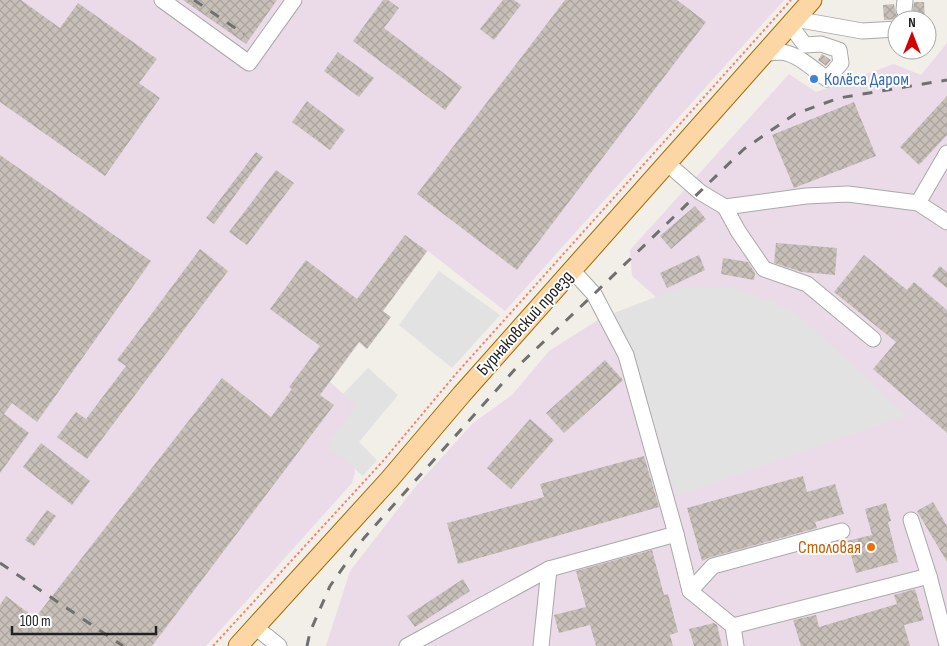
<svg xmlns="http://www.w3.org/2000/svg" width="947" height="646" font-family="'Sofia Sans Condensed',sans-serif">
	<style>
		.industrial { fill: #ebdbe8 }
		.parking { fill: #e2e2e2 }
		.building { fill: url(#building-cross-hatch) }
		.lines { fill: none; stroke-linecap: round; stroke-linejoin: round }
		.minor-casing { stroke: #a9a9a9; stroke-width: 17 }
		.major-casing { stroke: #a06b00; stroke-width: 21 }
		.path { stroke: #fa8072; stroke-width: 2; stroke-dasharray: 2.5 2.5; stroke-linecap: butt }
		.minor { stroke: #fff; stroke-width: 15 }
		.major { stroke: #fcd6a4; stroke-width: 19 }
		.rail { stroke: #707070; stroke-width: 3; stroke-dasharray: 10 10; stroke-linecap: butt }
		.shop-dot { fill: #3f7fe0; stroke: #fff; stroke-width: 2 }
		.food-dot { fill: #e8710a; stroke: #fff; stroke-width: 2 }
		.labels { text-anchor: middle; dominant-baseline: central; stroke-width: 4; stroke-linejoin: round; paint-order: stroke }
		.shop-label { font-size: 18px; fill: #366cbe; stroke: #fff; text-anchor: start }
		.street-label { font-size: 18px; fill: #222; stroke: #fff }
		.food-label { font-size: 18px; fill: #c56008; stroke: #fff; text-anchor: end }
	</style>
	<defs>
		<pattern id="building-cross-hatch" width="8" height="8" patternUnits="userSpaceOnUse" patternTransform="scale(1.25)"><rect width="8" height="8" fill="#c7bfb8"/><path d="M0 0l8 8M0 8l8-8" fill="none" stroke="#aba49e"/></pattern>
	</defs>
	<rect width="100%" height="100%" fill="#f2efe9"/>
	<g class="industrial">
		<path d="M0 0H784L505 311 428 251 330 382 356 405 354 467 355 473 352 483 206 646H0Z"/>
		<path d="M947 43V646H326L350 571 416 486 473 423 512 395 549 351 601 318 656 297 632 276 630 250 789 74 816 92 894 64 921 75Z"/>
	</g>
	<g class="parking">
		<path d="M439 271 500 315 452 368 399 325Z"/>
		<path d="M729 287 771 301 797 314 906 415 677 496 633 358 615 313 680 288Z"/>
		<path d="M368 368 398 395 359 442 377 460 363 476 327 445 356 405 343 394Z"/>
	</g>
	<g class="building">
		<path d="M0 0H21L60 28 78 3 157 59 139 83 160 98 105 176 0 102Z"/>
		<path d="M183 0H277L246 44Z"/>
		<path d="M383 0H388L399 8 384 28 462 87 445 110 353 41Z"/>
		<path d="M503 0H514L521 5 494 40 480 29Z"/>
		<path d="M565 0H677L706 22 517 270 417 194Z"/>
		<path d="M914 2H924L925 20 908 19 912 15Z"/>
		<path d="M894 4 896 14 902 19 884 20 883 5Z"/>
		<path d="M338 52 374 78 359 97 324 71Z"/>
		<path d="M822 54 831 60 826 66 818 60Z"/>
		<path d="M947 96V135L919 165 900 147Z"/>
		<path d="M307 101 345 130 330 150 292 122Z"/>
		<path d="M854 102 876 156 794 188 772 135Z"/>
		<path d="M256 152 263 157 214 224 206 218Z"/>
		<path d="M0 155 151 261 37 422 12 403 4 414 29 433 0 473Z"/>
		<path d="M276 170 294 183 247 245 229 232Z"/>
		<path d="M695 206 706 219 671 249 660 236Z"/>
		<path d="M405 235 427 251 383 311 391 317 367 349 359 342 320 395 334 405 152 646H0V605L6 596 35 618 222 378 271 417 292 389 289 387 320 346 270 309 306 260 357 299Z"/>
		<path d="M776 243 837 248 835 275 802 272 774 263Z"/>
		<path d="M200 249 228 271 87 459 57 437 76 412 86 419 126 366 117 360Z"/>
		<path d="M699 255 705 270 667 288 660 273Z"/>
		<path d="M864 255 907 290 914 282 947 310V433L873 369 896 342 834 292Z"/>
		<path d="M723 258 748 262 755 273 754 280 721 274Z"/>
		<path d="M940 266 947 272V288L932 276Z"/>
		<path d="M605 360 623 380 564 433 546 413Z"/>
		<path d="M530 419 554 440 511 489 487 468Z"/>
		<path d="M41 443 90 481 72 505 23 467Z"/>
		<path d="M644 456 659 507 458 564 447 523 544 497 540 484Z"/>
		<path d="M803 476 807 492 835 484 844 514 815 522 817 528 711 557 702 561 687 508Z"/>
		<path d="M933 502 947 526V562L917 511Z"/>
		<path d="M886 503 891 521 888 522 898 562 856 573 847 541 872 535 865 509Z"/>
		<path d="M47 510 56 516 34 546 25 540Z"/>
		<path d="M652 550 664 595 668 594 678 632 670 635 673 646H596L590 625 559 633 554 615 586 607 576 571Z"/>
		<path d="M463 579 470 591 415 627 407 616Z"/>
		<path d="M915 589 924 620 904 625 910 646H801L793 620 816 615 819 627 897 604 894 595Z"/>
		<path d="M714 623 717 625 722 646H694L689 629Z"/>
	</g>
	<g class="lines">
		<defs>
			<g id="minor">
				<path d="M162 0 249 63 294 0"/>
				<path d="M904 10 905 0"/>
				<path d="M795 19 862 31 897 29"/>
				<path d="M766 53C771 53 777 52 782 52 798 54 814 70 827 79L841 63 839 50 821 44 805 45 790 25"/>
				<path d="M668 164 700 192 725 207 806 196 848 194 918 203 947 222"/>
				<path d="M918 203 947 153"/>
				<path d="M725 207 738 231 764 269 807 284 873 339"/>
				<path d="M572 270 594 294 626 355 676 534"/>
				<path d="M911 520 929 576"/>
				<path d="M690 591 713 566 842 531"/>
				<path d="M733 626 929 576 947 645"/>
				<path d="M255 627 279 646"/>
				<path d="M407 646 549 569"/>
				<path d="M541 646 549 569 676 534 690 591 733 626 736 646"/>
			</g>
			<path id="major" d="M238 646 389 480 462 394 812 0"/>
		</defs>
		<use href="#minor" class="minor-casing"/>
		<use href="#major" class="major-casing"/>
		<path class="path" d="M213 646 383 461 455 375 791 0"/>
		<use href="#minor" class="minor"/>
		<use href="#major" class="major"/>
		<g class="rail">
			<path d="M194 0 244 34"/>
			<path d="M0 563 123 646"/>
			<path d="M307 646 310 632 330 586 364 538 517 367 594 294 744 149 795 114 839 98 947 80"/>
		</g>
	</g>
	<circle class="shop-dot" cx="814" cy="79" r="5"/>
	<circle class="food-dot" cx="871" cy="547" r="5"/>
	<g class="labels">
		<g class="shop-label">
			<text x="824" y="79">Колёса Даром</text>
		</g>
		<g class="street-label">
			<text transform="translate(525 323) rotate(-48)">Бурнаковский проезд</text>
		</g>
		<g class="food-label">
			<text x="861" y="547">Столовая</text>
		</g>
	</g>
	<g transform="translate(912 35)"><circle r="24" fill="#ffffff" stroke="#a7a7a7"/>
	<path d="M0-4L9 19L0 12L-9 19Z" fill="#d40000"/>
	<text y="-8" font-size="14" font-weight="bold" text-anchor="middle" fill="#222222">N</text>
	</g>
	<path d="M12 626v8h144v-8" fill="none" stroke="#222222" stroke-width="2.5"/>
	<text x="20" y="626" font-size="15" fill="#222222" stroke="#ffffff" stroke-width="4" paint-order="stroke">100 m</text>
</svg>
